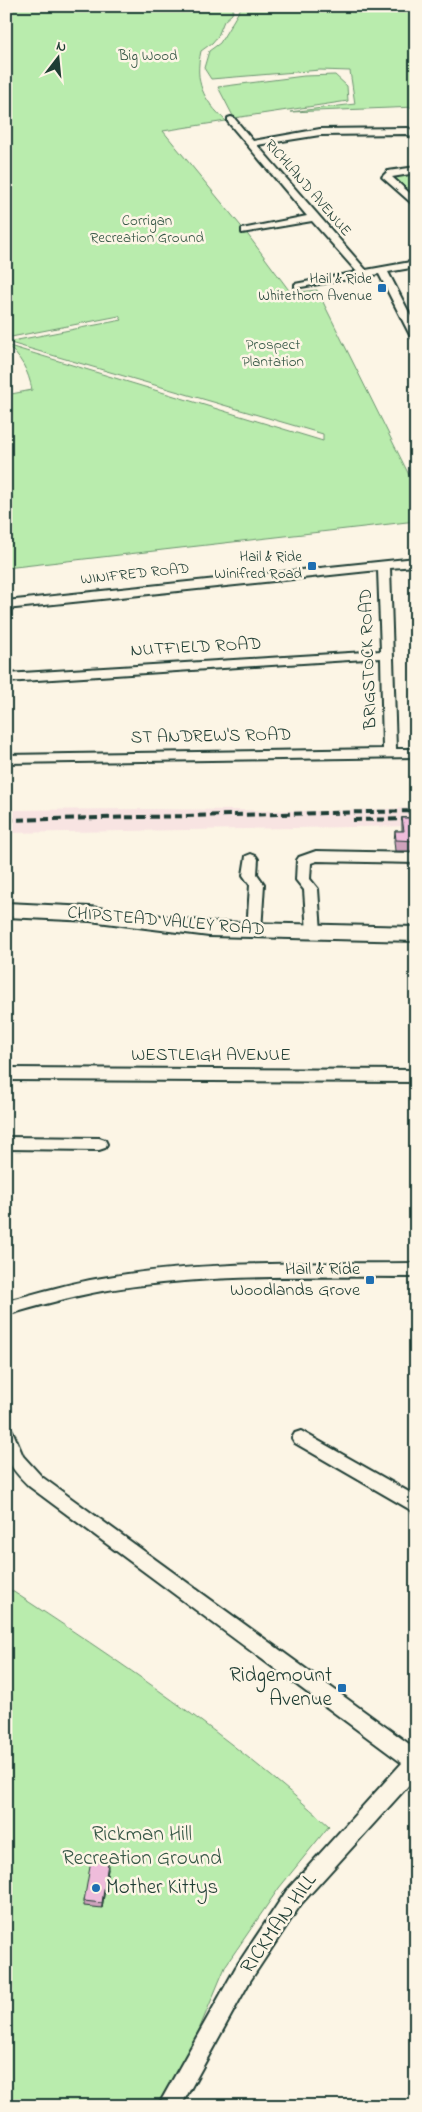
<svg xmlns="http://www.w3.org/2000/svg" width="422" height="2112" font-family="'Indie Flower',sans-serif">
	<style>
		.built { fill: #f8e4e2 }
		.green { fill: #b9ecad; stroke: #6c9470 }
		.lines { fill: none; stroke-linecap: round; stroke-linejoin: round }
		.minor-casing { stroke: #1f3d34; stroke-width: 4 }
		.secondary-casing { stroke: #1f3d34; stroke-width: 4 }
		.minor { fill: #fcf5e5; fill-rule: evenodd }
		.secondary { fill: #fcf5e5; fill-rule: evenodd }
		.rail { stroke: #1f3d34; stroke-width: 4; stroke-dasharray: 8 4; stroke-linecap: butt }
		.wall { fill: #cea2bc; stroke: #1f3d34 }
		.shaded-wall { fill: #a78499; stroke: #1f3d34 }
		.building { fill: #efbcdb; stroke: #1f3d34 }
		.poi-dot { fill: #1f6fb2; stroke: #fcf5e5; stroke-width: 2 }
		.labels { text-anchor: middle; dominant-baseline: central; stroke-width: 5; stroke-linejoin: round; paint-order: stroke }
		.far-park-label { font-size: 15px; fill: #365746; stroke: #fcf5e5 }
		.far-street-label { font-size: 15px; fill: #1f3d34; stroke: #fcf5e5 }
		.far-poi-label { font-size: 15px; fill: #1f3d34; stroke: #fcf5e5; text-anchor: end }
		.street-label { font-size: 18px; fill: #1f3d34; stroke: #fcf5e5 }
		.poi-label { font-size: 18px; fill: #1f3d34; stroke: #fcf5e5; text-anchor: end }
		.near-poi-label { font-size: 21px; fill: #1f3d34; stroke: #fcf5e5; text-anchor: end }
		.near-park-label { font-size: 21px; fill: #365746; stroke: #fcf5e5 }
		.near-street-label { font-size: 21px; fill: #1f3d34; stroke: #fcf5e5 }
	</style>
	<rect width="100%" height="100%" fill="#fcf5e5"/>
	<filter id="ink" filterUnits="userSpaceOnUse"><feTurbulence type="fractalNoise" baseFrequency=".02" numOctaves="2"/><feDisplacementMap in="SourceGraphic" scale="10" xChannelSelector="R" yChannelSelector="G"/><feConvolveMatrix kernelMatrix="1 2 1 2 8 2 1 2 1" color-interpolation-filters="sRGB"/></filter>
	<g filter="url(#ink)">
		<path class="built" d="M416 808V826L6 833V810L143 809 324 811Z"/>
		<g class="green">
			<path d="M6 6H234L232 14 224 21 218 36 212 43 201 51C194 82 203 100 226 121L163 131 245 231 291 293 317 290 416 489V521L6 568V395L32 390C29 372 20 355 6 345L323 441V434L7 342 122 320 119 316 6 338Z"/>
			<path d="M242 6H416V107L290 112 355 104 350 71 320 70 211 79 204 68 209 51 220 43Z"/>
			<path d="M335 75 347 86 348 101 234 118 218 87 304 76Z"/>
			<path d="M416 171V203L391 178V175Z"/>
			<path d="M6 1587C118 1660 230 1736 329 1826L279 1888 226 1965 188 2056 158 2106H6Z"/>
		</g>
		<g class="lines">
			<defs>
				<g id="minor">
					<path d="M231 117 234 118 253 141 320 129 408 128 416 132V139L406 134 320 135 257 145 366 270 416 261V267L388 272 416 326V340L411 337 379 274 295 288V284L357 272 312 221 242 233V229L307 216 228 122V118Z"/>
					<path d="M416 167V173L392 177 416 199V207L382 177 388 171Z"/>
					<path d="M416 558V566L390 568 396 749H416V757L6 763V755L383 749 381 658 6 682V674L381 651 378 570 6 609V601Z"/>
					<path d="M316 851 416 853V863L317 861 311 863 310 879 318 889 321 932 319 935H309L307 932 304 890 296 880 297 860 299 857Z"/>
					<path d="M251 854 256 856 258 859 257 874 264 884 261 931 259 934H249L247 931 250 885 243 875 246 856Z"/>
					<path d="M6 1068 416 1070V1082L6 1080Z"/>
					<path d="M6 1137 99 1138 105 1140 107 1144 105 1148 99 1150 6 1149Z"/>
					<path d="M416 1263V1277C311 1277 205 1273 102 1291 69 1297 38 1306 6 1315V1301C38 1293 70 1283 102 1278 205 1260 311 1264 416 1263Z"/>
					<path d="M6 1428 12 1430 23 1456 42 1477 416 1749V1777L301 1904 250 1981 181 2106H158L236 1967 287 1890 402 1763 30 1487C6 1464 6 1460 6 1428Z"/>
					<path d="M301 1431 416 1496V1513L295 1443 292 1438 295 1433Z"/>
				</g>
				<path id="secondary" d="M6 903 90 907 209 922 416 927V941L209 936 90 921 6 917Z"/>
			</defs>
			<use href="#minor" class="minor-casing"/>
			<use href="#secondary" class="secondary-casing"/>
			<use href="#minor" class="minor"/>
			<use href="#secondary" class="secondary"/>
			<g class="rail">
				<path d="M6 820 416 811"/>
				<path d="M353 820 416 819"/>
			</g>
		</g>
		<g class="wall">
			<path d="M402 818H416V851H395L394 841 395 831H402Z"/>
			<path d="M108 1869 102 1908 84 1906V1901Z"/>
		</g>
		<path class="shaded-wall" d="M108 1863V1869L102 1908V1903Z"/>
		<g class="building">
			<path d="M402 818H416V841L396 840 395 831H404Z"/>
			<path d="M91 1861 108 1863 102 1903 84 1901Z"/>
		</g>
	</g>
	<g class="poi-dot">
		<rect x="377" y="283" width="10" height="10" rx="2.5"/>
		<rect x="307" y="561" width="10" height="10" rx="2.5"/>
		<rect x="365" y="1275" width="10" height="10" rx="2.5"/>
		<rect x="337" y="1683" width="10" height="10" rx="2.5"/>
		<circle cx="96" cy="1888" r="5"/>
	</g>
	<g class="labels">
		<g class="far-park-label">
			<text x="148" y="56">Big Wood</text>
			<text x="147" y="221">Corrigan<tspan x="147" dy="17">Recreation Ground</tspan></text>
			<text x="273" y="345">Prospect<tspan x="273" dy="17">Plantation</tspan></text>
		</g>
		<g class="far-street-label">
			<text transform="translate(308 188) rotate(49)">RICHLAND AVENUE</text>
			<text transform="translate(135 574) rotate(-6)">WINIFRED ROAD</text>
		</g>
		<g class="far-poi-label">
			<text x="372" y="279">Hail &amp; Ride<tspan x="372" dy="17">Whitethorn Avenue</tspan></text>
			<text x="302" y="557">Hail &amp; Ride<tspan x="302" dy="17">Winifred Road</tspan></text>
		</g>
		<g class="street-label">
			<text transform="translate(196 648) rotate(-3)">NUTFIELD ROAD</text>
			<text transform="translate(369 659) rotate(-92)">BRIGSTOCK ROAD</text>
			<text transform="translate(211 737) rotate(-1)">ST ANDREW'S ROAD</text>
			<text transform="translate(166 922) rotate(5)">CHIPSTEAD VALLEY ROAD</text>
			<text x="211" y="1056">WESTLEIGH AVENUE</text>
		</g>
		<g class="poi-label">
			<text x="360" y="1270">Hail &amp; Ride<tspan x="360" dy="21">Woodlands Grove</tspan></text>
		</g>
		<g class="near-poi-label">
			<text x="332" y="1676">Ridgemount<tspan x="332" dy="24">Avenue</tspan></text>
			<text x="106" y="1888" text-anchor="start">Mother Kittys</text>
		</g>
		<g class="near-park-label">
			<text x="142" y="1835">Rickman Hill<tspan x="142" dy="24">Recreation Ground</tspan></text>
		</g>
		<g class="near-street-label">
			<text transform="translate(279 1924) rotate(-55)">RICKMAN HILL</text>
		</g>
	</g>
	<rect width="422" height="2112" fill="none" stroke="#fcf5e5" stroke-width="25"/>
	<rect x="12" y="12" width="397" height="2087" fill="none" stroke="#1f3d34" stroke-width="2" filter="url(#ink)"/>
	<g transform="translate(58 58) rotate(16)" stroke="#fcf5e5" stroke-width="4" paint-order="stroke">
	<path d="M0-4L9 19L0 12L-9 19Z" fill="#1f3d34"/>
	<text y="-8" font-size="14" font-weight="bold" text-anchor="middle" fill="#1f3d34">N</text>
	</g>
</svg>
